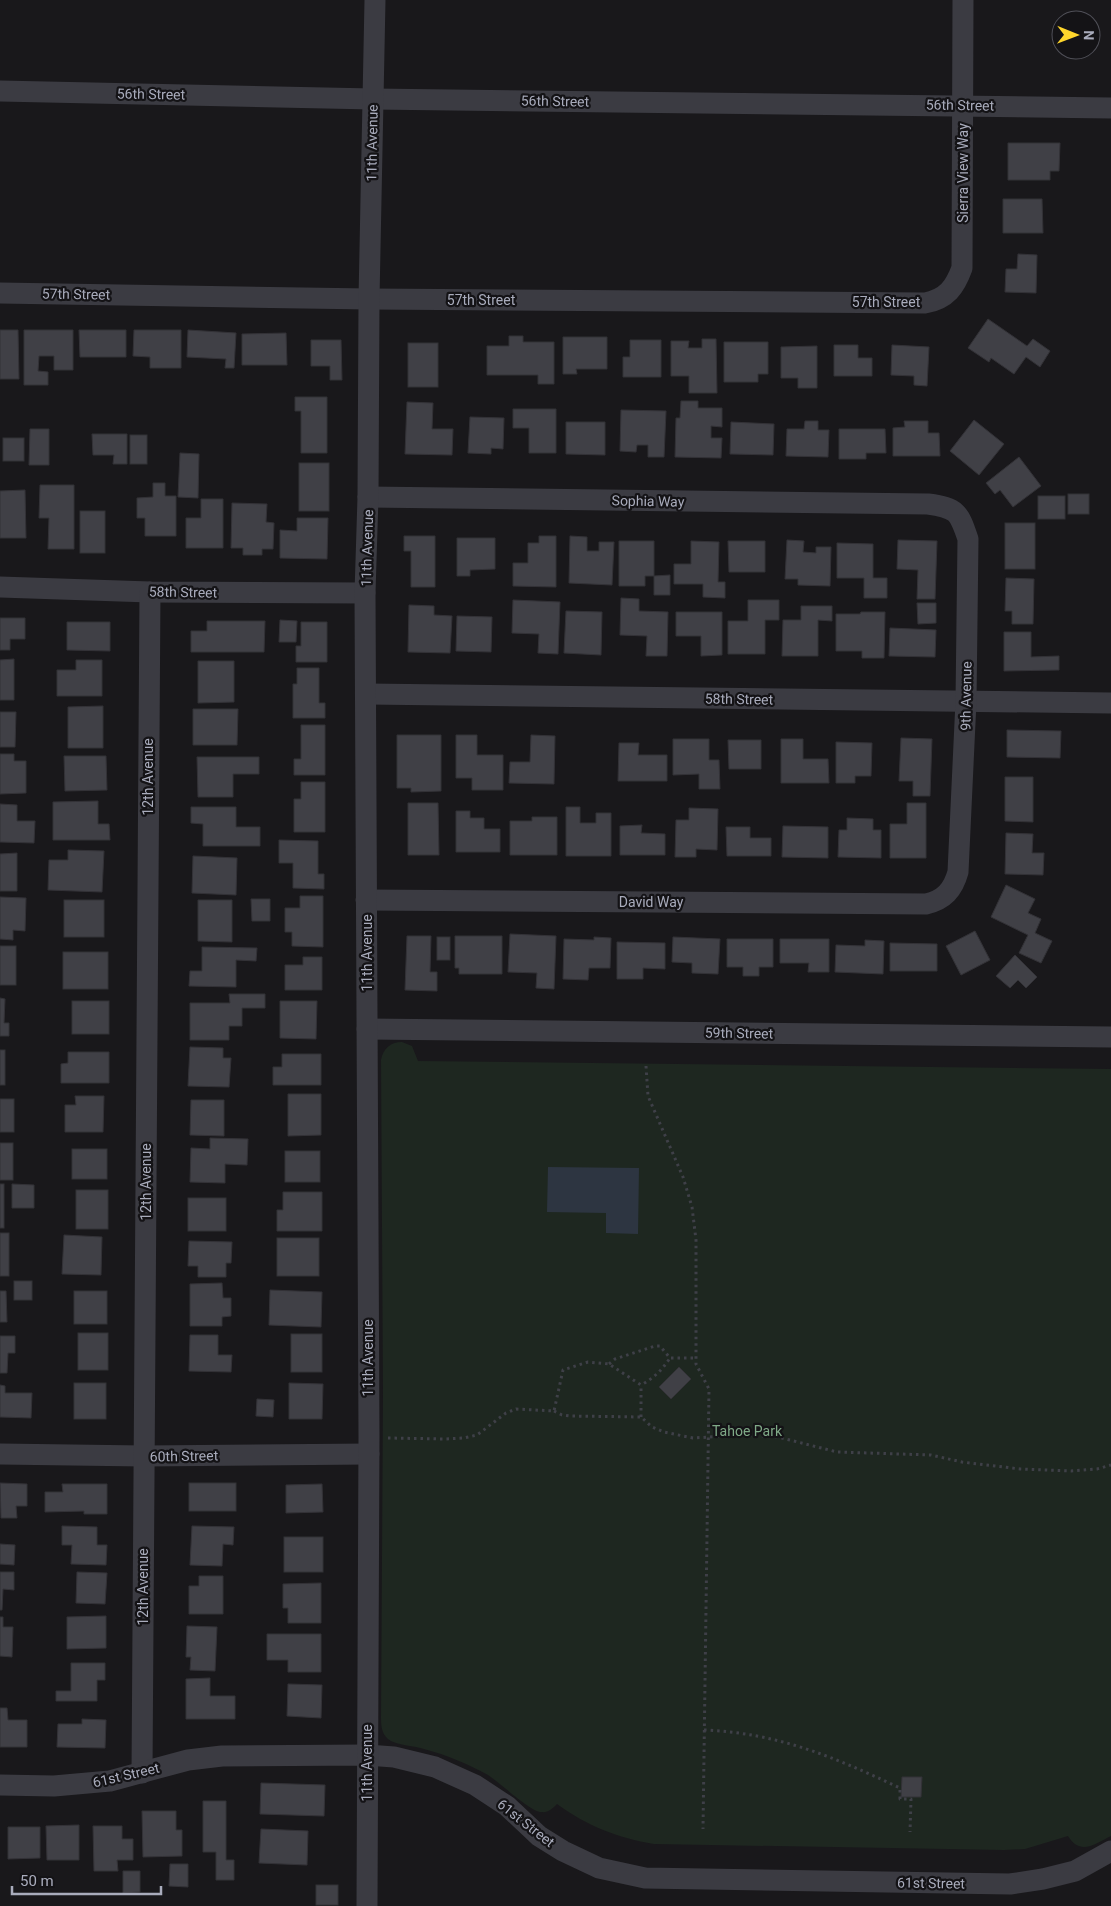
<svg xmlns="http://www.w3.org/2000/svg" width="1111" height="1906" font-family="Roboto,sans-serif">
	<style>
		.green { fill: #1e2720 }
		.water { fill: #2d3541 }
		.building { fill: #404046; stroke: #333237 }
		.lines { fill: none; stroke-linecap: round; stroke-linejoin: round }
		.path { stroke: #3f4048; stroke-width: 3; stroke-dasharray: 2.5 4; stroke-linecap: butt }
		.minor { stroke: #3b3b42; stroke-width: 21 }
		.labels { text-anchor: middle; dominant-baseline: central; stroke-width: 4.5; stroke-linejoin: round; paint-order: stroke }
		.street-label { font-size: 14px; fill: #a9acbc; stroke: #141316 }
		.park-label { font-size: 14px; fill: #7fa987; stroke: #141316 }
	</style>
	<rect width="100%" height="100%" fill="#19181b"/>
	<path class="green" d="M402 1042 412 1046 418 1061 1111 1069V1836C1095 1844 1080 1856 1068 1836L1025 1849 1004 1850 654 1844C618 1838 587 1826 557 1804 552 1809 548 1813 541 1812 531 1812 500 1783 488 1775 468 1764 447 1755 424 1749 415 1746 398 1745 391 1741 382 1736 381 1727 381 1718L383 1394 381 1060C383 1049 390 1042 402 1042Z"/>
	<path class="water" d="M548 1167 639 1168 638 1234 606 1233V1213L547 1212Z"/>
	<g class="building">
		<path d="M1008 143H1060L1059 171H1050V180H1008Z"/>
		<path d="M1003 199H1042L1043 233H1003Z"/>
		<path d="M1018 254 1037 255 1036 293 1005 292 1006 269H1017Z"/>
		<path d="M988 319 1027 346 1033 339 1050 351 1040 367 1026 357 1014 374 991 358 989 362 968 348Z"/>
		<path d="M0 330H18L19 379H0Z"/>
		<path d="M24 330H73V370H54V356H39L38 371 48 372V385H24Z"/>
		<path d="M79 330H126V357H80Z"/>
		<path d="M134 330H181V368H150V357L133 356Z"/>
		<path d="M188 330 236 333 234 368H225L226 359 187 357Z"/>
		<path d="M286 333 287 365H242V334Z"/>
		<path d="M509 336H523V342H554V384H538V375H487V346H509Z"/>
		<path d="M563 337H607V369H576L577 374H563Z"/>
		<path d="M702 339H716L717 393H689V376H671V341H689L688 348H702Z"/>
		<path d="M311 340H341L342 380H330V366H311Z"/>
		<path d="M630 340H661V377H623V357H630Z"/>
		<path d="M724 342H768V374H758V382H724Z"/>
		<rect x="408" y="343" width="30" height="44"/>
		<path d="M834 345H858V358H872V376H834Z"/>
		<path d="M892 345 929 347 927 386 914 385V376L891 375Z"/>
		<path d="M817 346V388H798V378H781V347Z"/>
		<path d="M295 397H327V453H301V411H295Z"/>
		<path d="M681 401H698V408H722V427L711 426V438H722L721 458 675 457 676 418H680Z"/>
		<path d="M407 402 433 403 432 429H453L452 455 405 454Z"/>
		<path d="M513 409H556V453H529V428H513Z"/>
		<path d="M621 410 666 411 664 457H648V445H637L636 452 620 451Z"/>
		<path d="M470 417 504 418 503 449 491 448V454L468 453Z"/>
		<path d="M974 420 1004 444 979 475 950 451Z"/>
		<path d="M805 421H818V430H829L828 457 786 456 787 429H804Z"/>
		<path d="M904 421H928V433H939L940 456H893V428L905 427Z"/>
		<path d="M566 422H605V455L566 454Z"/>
		<path d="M731 422 774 424 773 455 730 454Z"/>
		<path d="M30 429H49V465H29Z"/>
		<path d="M839 429H885L886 453H866V459H839Z"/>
		<path d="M92 434H127V464H113L114 455H93Z"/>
		<rect x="130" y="435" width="17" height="29"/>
		<rect x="3" y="438" width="21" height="23"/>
		<path d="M180 453 199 454 198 498 178 497Z"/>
		<path d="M1019 457 1041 486 1013 507 1000 490 995 494 986 483Z"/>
		<rect x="299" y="463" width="30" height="48"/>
		<path d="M153 483H165V496H176V536H145V518H137V498L153 497Z"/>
		<path d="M40 485H74V549H48L49 518H39Z"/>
		<path d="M25 490 26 538H0V491Z"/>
		<rect x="1068" y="494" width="21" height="20"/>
		<rect x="1038" y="496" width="27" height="23"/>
		<path d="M201 499H223V548H186V518H201Z"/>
		<path d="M232 503 267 504 266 522 274 523 273 549H262V555H243V548H231Z"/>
		<rect x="80" y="511" width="25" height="42"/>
		<path d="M297 518H328L327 559 280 558V530L297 531Z"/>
		<rect x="1005" y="523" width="30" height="46"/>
		<path d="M404 536H435V587H411V551H404Z"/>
		<path d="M539 536H556V587L513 586V563H528V543H539Z"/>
		<path d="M570 536 587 537V551H599V542H614L612 585 569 583Z"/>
		<path d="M457 538H495V569L470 570V576H457Z"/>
		<path d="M787 540 804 541 803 552 816 553V547H831L830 586 798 585V579H785Z"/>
		<path d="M898 540 937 541 935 599H917L918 570 897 569Z"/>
		<path d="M619 541H654V576H645V586H619Z"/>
		<path d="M691 541 719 542 718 582H725V598L703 597V584H674V564H691Z"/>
		<path d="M728 541H765V572H729Z"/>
		<path d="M837 543 873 544V578H887V598H864V578H837Z"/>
		<path d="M670 575V595H654V576Z"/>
		<path d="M1006 578 1034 579 1033 624H1012V611H1005Z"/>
		<path d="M621 598 639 599V611L668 612 667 656H646L647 636 620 635Z"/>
		<path d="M513 600 560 602 558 654 538 653 539 634 512 633Z"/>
		<path d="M748 600H779V620H765V654H728V621H748Z"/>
		<path d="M917 603H936V623L918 624Z"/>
		<path d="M409 605 434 606V615L452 616 450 653 408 652Z"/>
		<path d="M801 606H832V621L818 620V656H782L783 620H801Z"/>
		<path d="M566 611 602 612 601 655 564 653Z"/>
		<path d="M676 612H722V655L701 656V636H676Z"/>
		<path d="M861 612H885L884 658H862V651H836V614H860Z"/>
		<path d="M457 616 492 617 491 652 456 651Z"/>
		<path d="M0 618H25V639H10V650H0Z"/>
		<path d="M280 620 297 621 296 642H279Z"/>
		<path d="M207 621H265L264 652H191V631H207Z"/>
		<path d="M67 622H110V651L67 650Z"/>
		<path d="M301 622H327V662H296V646H301Z"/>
		<path d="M890 628 936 630 935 657 889 656Z"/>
		<path d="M1004 632H1031V657L1059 656V670L1004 671Z"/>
		<path d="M14 659V700H0V660Z"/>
		<path d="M76 660H102V696H57V670H76Z"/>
		<path d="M198 661H234V702L198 703Z"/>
		<path d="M297 668H319V703H325V718H293V684H297Z"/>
		<path d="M103 706V748H68V707Z"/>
		<path d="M193 709H238L237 745H193Z"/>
		<path d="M0 712H16L15 747H0Z"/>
		<path d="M301 725H325V775H294V759H301Z"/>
		<path d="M1007 730 1061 731 1060 758 1007 757Z"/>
		<path d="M397 735H441V791L411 792V788H397Z"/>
		<path d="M456 735H477V755H503V790H472V778H456Z"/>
		<path d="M531 735 555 736 554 784 509 783 510 762H530Z"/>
		<path d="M901 738 932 739 930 796H913V781H899Z"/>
		<path d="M673 739H709V760H719L720 789H699V774L673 775Z"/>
		<path d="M781 739H803V759H828L829 783H781Z"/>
		<path d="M728 740H761V769H729Z"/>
		<path d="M836 742 872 743 871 776H855V783H836Z"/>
		<path d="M619 743H639L638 755H667V781H618Z"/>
		<path d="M0 754H14V761H26V793L0 794Z"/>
		<path d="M64 756H106L107 790 65 791Z"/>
		<path d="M197 757H259V774H233V797H198Z"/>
		<path d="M1005 777H1033V822L1005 821Z"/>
		<path d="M301 782H325V832H294V799H301Z"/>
		<path d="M98 801V824H109L110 840H53V802Z"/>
		<path d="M408 803H438L439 855H408Z"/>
		<path d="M907 803H926V858H890V824H907Z"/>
		<path d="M0 804 17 805V821H35L34 843 0 842Z"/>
		<path d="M191 807H236V827H260V846H203V824L191 823Z"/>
		<path d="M566 807H580V823H596V813H611V856H566Z"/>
		<path d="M689 808 718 809 717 850 696 849V857H675L676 820H689Z"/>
		<path d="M456 811H470V818H484V829H500V852H456Z"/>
		<path d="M532 817H557V855H510V821H532Z"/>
		<path d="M847 818 873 819V830H881V858L838 857 839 830H847Z"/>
		<path d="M642 825 641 833 665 834V855H620V826Z"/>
		<path d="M783 826 828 827V858L782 857Z"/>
		<path d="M726 827H750V838H771V856H727Z"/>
		<path d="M1006 833 1033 834 1032 853H1044L1043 875 1005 874Z"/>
		<path d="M279 840 318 841V874H324V889L293 888V863H279Z"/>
		<path d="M68 850 104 851 102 892 48 890 49 860H68Z"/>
		<path d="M17 853V891H0V854Z"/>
		<path d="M193 856 237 858 236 895 192 893Z"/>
		<path d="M1006 885 1035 899 1028 913 1041 919 1035 933 1052 941 1041 963 1019 953 1028 935 991 917Z"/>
		<path d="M300 896H323V947L292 946V932H285V908H300Z"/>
		<path d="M0 897 26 898 25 931 13 930V940L0 939Z"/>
		<path d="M251 899H270V921H252Z"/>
		<rect x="64" y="900" width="40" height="37"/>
		<path d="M198 900H232V942L198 941Z"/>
		<path d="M975 931 990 960 961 975 946 946Z"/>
		<path d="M510 934 556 936 554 989 536 988 537 973 508 972Z"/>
		<path d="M407 936H431L430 972H437V991L405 990Z"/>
		<path d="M455 936H502V974H459V968H455Z"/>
		<rect x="437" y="937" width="13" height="23"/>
		<path d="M594 937 611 938 610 968H589L588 980 563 979 564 939 594 940Z"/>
		<path d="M673 937 720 939 718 974 692 973V963L672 962Z"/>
		<path d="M727 939H773V967H759V976H743V967H727Z"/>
		<path d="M780 939H829V972H808L809 963H780Z"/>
		<path d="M865 940 884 941 883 974 835 972 836 945 865 946Z"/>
		<path d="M617 942 665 943V969L643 968V979H617Z"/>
		<path d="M890 943 937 944V971H890Z"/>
		<rect x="0" y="946" width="16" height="39"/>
		<path d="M202 947 257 948 256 961 236 960V987L189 986 190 971H202Z"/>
		<rect x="63" y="952" width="45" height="37"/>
		<path d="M1015 955 1037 977 1026 988 1018 980 1010 988 996 976Z"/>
		<path d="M303 957H322V990H285V965H303Z"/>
		<path d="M229 994H265V1008H242V1026H229V1040H190V1003H230Z"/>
		<path d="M0 998 5 999 4 1023H9V1036H0Z"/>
		<rect x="72" y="1001" width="37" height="33"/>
		<path d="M280 1001H317L316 1039 280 1038Z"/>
		<path d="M190 1047 223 1048V1058H231L229 1087 188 1086Z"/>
		<rect x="0" y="1050" width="5" height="35"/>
		<path d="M68 1052H109V1083H61V1064L68 1063Z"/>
		<path d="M282 1054H321V1085H273V1067H282Z"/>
		<path d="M288 1094H321V1135L288 1136Z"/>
		<path d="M75 1096H104L103 1132H65V1105H76Z"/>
		<rect x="0" y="1099" width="14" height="33"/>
		<path d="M191 1100H224V1136L190 1135Z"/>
		<path d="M210 1138 248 1139 247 1165 225 1164V1183L190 1182 191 1148 210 1149Z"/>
		<rect x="0" y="1143" width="13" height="37"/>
		<rect x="72" y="1149" width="35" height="30"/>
		<rect x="285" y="1151" width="35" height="31"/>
		<rect x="0" y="1184" width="4" height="44"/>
		<path d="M12 1184 34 1185V1208H12Z"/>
		<rect x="76" y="1190" width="32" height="39"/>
		<path d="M283 1192H322V1231H277V1210H283Z"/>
		<rect x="188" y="1198" width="38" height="33"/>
		<rect x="0" y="1233" width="9" height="43"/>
		<path d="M64 1235 102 1237 101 1275 62 1274Z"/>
		<rect x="277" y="1238" width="42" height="38"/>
		<path d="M189 1241 232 1242 231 1263H226V1277H198V1266H188Z"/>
		<rect x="14" y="1281" width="18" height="19"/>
		<path d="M222 1283 223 1298H231V1316L222 1317V1326H190V1284Z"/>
		<path d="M270 1290 322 1292 321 1327 269 1325Z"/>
		<path d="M0 1291H6L7 1322H0Z"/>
		<rect x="74" y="1291" width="33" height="33"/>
		<rect x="78" y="1333" width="30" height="37"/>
		<rect x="291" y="1334" width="31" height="38"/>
		<path d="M190 1335H218V1355H232L231 1372 189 1371Z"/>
		<path d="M0 1336H15V1353H8L7 1373H0Z"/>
		<path d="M679 1367 691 1379 671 1399 659 1387Z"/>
		<rect x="74" y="1383" width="32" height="36"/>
		<path d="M289 1383 323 1384 322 1419H289Z"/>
		<path d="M0 1385 5 1386V1393H32L31 1418 0 1417Z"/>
		<path d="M257 1399 274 1400 273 1417 256 1416Z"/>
		<path d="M0 1483 27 1484V1506H16L17 1518H1Z"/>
		<rect x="189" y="1483" width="47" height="28"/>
		<path d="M62 1484H107V1514H84V1511L45 1512V1492H63Z"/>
		<path d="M322 1484 323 1512 286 1513V1485Z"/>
		<path d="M62 1526 97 1527V1545H107L106 1565 71 1564 72 1545H62Z"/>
		<path d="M192 1526 234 1527 233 1545 223 1544 222 1566 190 1565Z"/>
		<rect x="284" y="1537" width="39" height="35"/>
		<path d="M0 1544 15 1545 14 1565 0 1564Z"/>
		<path d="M0 1572H14V1590L3 1589 2 1610H0Z"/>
		<path d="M77 1572 107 1573 105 1604 76 1603Z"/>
		<path d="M199 1576H223V1614H189V1586H199Z"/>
		<path d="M321 1583V1623H288V1608H283V1584Z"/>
		<path d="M106 1616V1648L67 1649V1617Z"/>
		<path d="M0 1617H3V1627H13L12 1657 0 1656Z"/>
		<path d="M187 1626 217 1627 215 1671 190 1670 191 1657H186Z"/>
		<path d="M267 1634H321V1672H288V1660H267Z"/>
		<path d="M71 1663H105V1680H97V1701H56V1691H71Z"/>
		<path d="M210 1678V1696H235V1719H186V1679Z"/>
		<path d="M288 1684 322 1685 321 1718 287 1716Z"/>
		<path d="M0 1708H7L8 1720H27V1747H0Z"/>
		<path d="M82 1719 106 1720 105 1748 57 1747 58 1724H82Z"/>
		<path d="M902 1777H922L921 1797H901Z"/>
		<path d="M261 1783 325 1785 324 1816 260 1814Z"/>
		<path d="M203 1801H226V1860H234V1880H216V1852H203Z"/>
		<path d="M142 1811H176V1830H182V1856L143 1857Z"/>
		<path d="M79 1825V1860H47L46 1826Z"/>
		<path d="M93 1826H122V1839H133V1860H117L118 1871H94Z"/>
		<path d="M8 1827H40V1858L8 1859Z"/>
		<path d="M261 1829 308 1831 307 1865 259 1863Z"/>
		<path d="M170 1864H188V1887L169 1886Z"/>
		<path d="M123 1871H140V1892L123 1893Z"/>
		<rect x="316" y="1885" width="22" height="20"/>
	</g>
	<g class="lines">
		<g class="path">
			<path d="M646 1066 648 1096 683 1177 692 1207 696 1240V1364L709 1389 703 1829"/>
			<path d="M609 1364 615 1359 655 1346H660L670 1358H696"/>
			<path d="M554 1411 562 1415 570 1416 641 1417 652 1427 664 1432 693 1438 744 1435 778 1437 837 1452 931 1455 962 1462 1020 1469 1071 1471 1097 1469 1111 1465"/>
			<path d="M641 1417V1385"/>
			<path d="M388 1438 446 1439 464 1438 477 1435 506 1413 516 1409 554 1411 563 1370 588 1362 609 1364 641 1385C654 1378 662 1370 670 1358"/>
			<path d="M704 1730C778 1733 834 1757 900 1788V1799H911L910 1832"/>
		</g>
		<g class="minor">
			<path d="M0 91 373 99 1111 108"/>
			<path d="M0 293 369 299 925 303C947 299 955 287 962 268L963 0"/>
			<path d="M0 587 150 592 365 593"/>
			<path d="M367 694 1111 703"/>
			<path d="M366 900 926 904C944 900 953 890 958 872L966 701 968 539C959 512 957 508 928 504L368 497"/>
			<path d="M367 1029 1111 1037"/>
			<path d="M0 1454 144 1456 369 1454"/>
			<path d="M142 1773 150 592"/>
			<path d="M0 1785 54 1786 110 1781 188 1760 222 1756 367 1755 394 1757 435 1767 475 1785 507 1806 539 1836 563 1851 599 1868 645 1878 1010 1884 1043 1879 1075 1871 1111 1851"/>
			<path d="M367 1906 369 1436 365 593 368 497 369 299 375 0"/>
		</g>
	</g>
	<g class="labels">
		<g class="street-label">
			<text transform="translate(151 94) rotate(1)">56th Street</text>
			<text transform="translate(555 101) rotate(1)">56th Street</text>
			<text transform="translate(960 105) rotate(1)">56th Street</text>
			<text transform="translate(372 143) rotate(-89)">11th Avenue</text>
			<text transform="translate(963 173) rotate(-90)">Sierra View Way</text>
			<text transform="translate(76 294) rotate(1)">57th Street</text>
			<text x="481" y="300">57th Street</text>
			<text x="886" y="302">57th Street</text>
			<text transform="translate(648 501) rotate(1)">Sophia Way</text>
			<text transform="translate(367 548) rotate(-88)">11th Avenue</text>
			<text transform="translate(183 592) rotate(1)">58th Street</text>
			<text transform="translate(966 696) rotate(-89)">9th Avenue</text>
			<text transform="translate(739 699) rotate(1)">58th Street</text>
			<text transform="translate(148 777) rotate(-90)">12th Avenue</text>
			<text x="651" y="902">David Way</text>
			<text transform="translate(367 953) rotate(-90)">11th Avenue</text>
			<text transform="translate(739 1033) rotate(1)">59th Street</text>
			<text transform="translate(146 1182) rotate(-90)">12th Avenue</text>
			<text transform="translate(368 1358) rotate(-90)">11th Avenue</text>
			<text transform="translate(184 1456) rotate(-1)">60th Street</text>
			<text transform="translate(143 1587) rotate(-90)">12th Avenue</text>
			<text transform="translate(367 1763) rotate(-90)">11th Avenue</text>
			<text transform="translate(126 1775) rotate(-13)">61st Street</text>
			<text transform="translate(526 1823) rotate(38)">61st Street</text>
			<text transform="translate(931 1883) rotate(1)">61st Street</text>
		</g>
		<g class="park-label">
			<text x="747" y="1431">Tahoe Park</text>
		</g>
	</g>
	<g transform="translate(1076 35) rotate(91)"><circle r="24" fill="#141316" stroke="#505058"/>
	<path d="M0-4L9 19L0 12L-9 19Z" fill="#ffd62c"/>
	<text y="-8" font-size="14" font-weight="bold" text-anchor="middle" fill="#a9acbc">N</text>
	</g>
	<path d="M12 1886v8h149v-8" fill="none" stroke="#a9acbc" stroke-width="2.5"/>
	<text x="20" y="1886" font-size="15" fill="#a9acbc" stroke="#141316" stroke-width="4" paint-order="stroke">50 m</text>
</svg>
